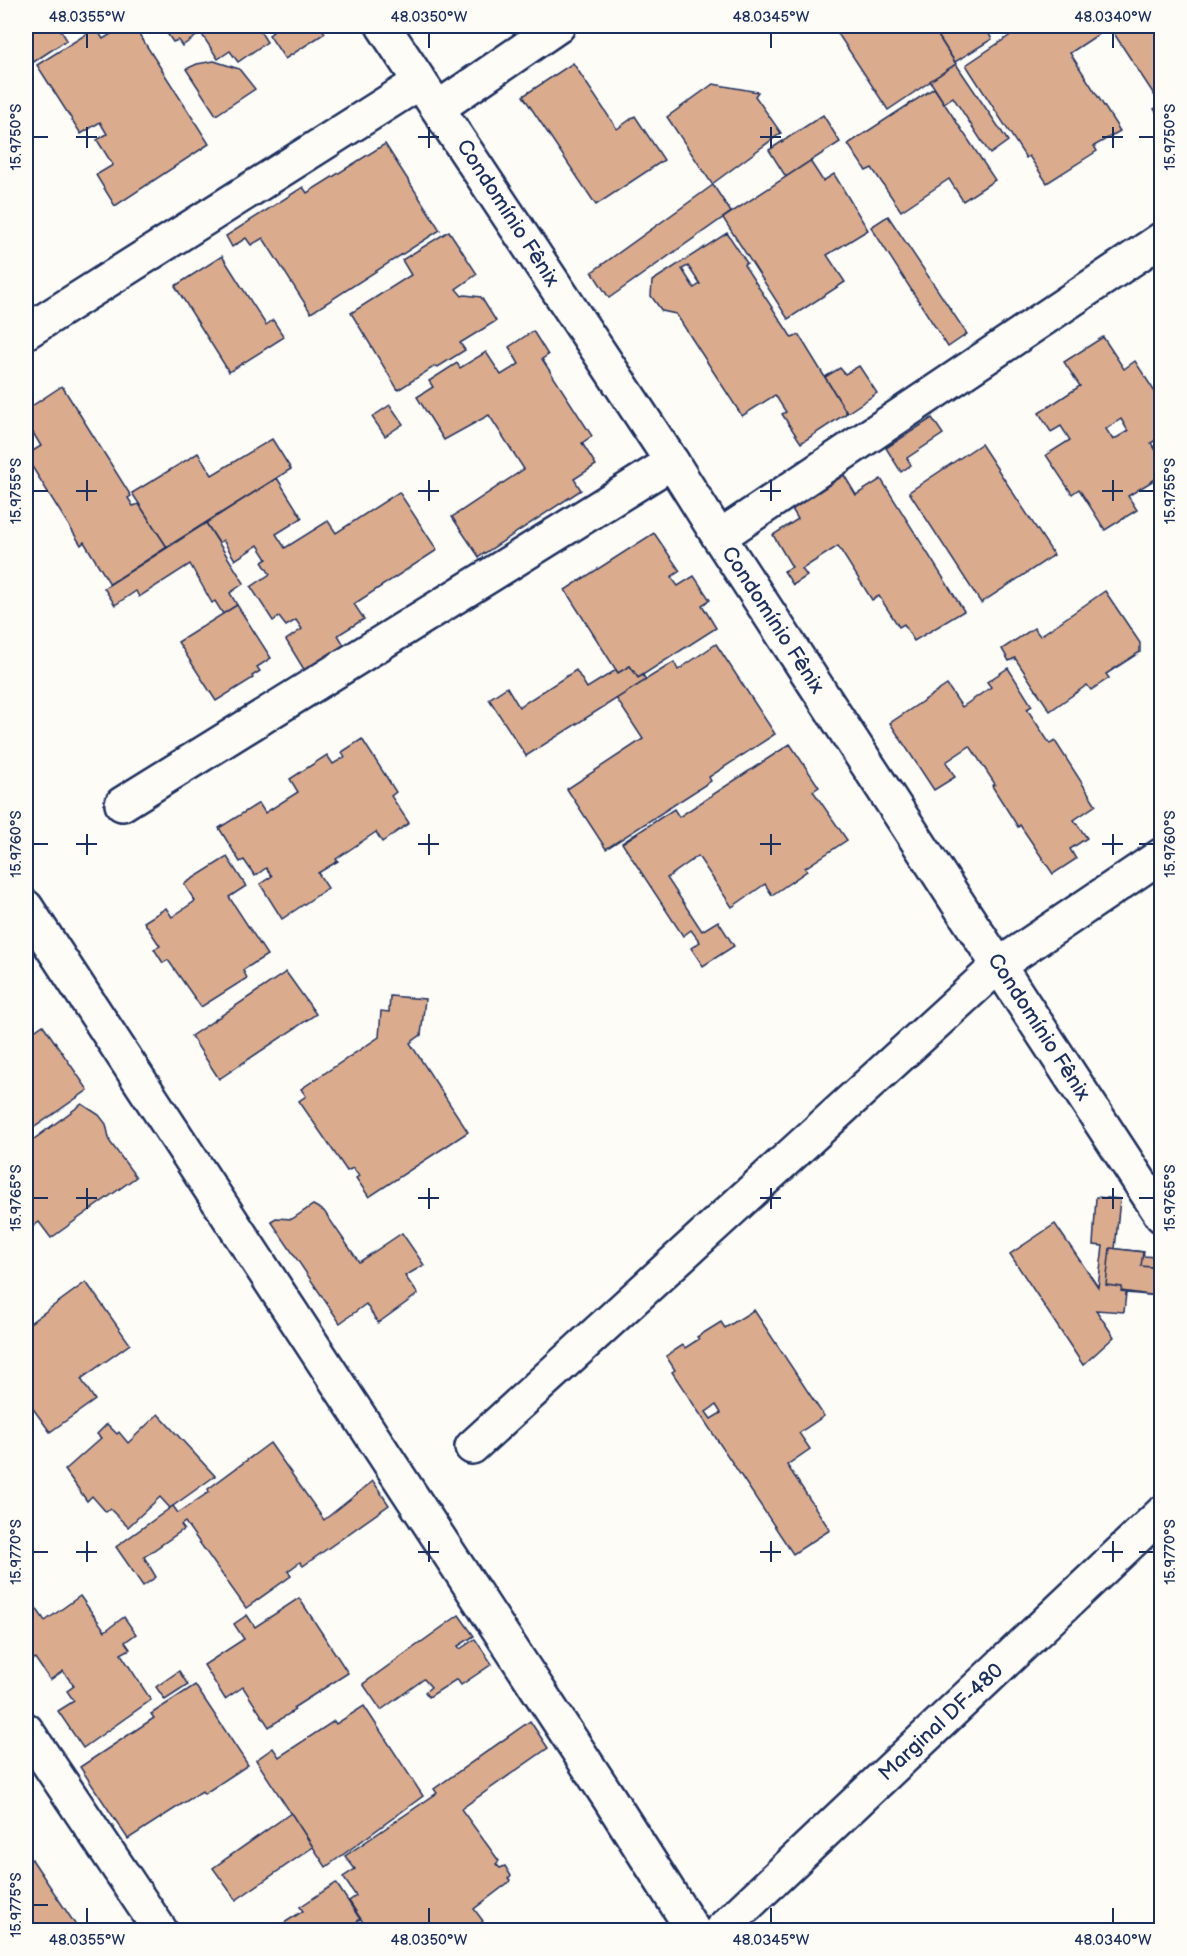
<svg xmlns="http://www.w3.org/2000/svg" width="1187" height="1956" font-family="'Balsamiq Sans',sans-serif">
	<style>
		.building { fill: #dbab8d; stroke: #1b2f5e; stroke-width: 1.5; fill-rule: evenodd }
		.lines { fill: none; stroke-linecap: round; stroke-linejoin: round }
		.street-casing { stroke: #1b2f5e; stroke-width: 38 }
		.secondary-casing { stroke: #1b2f5e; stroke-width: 38 }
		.street { stroke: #fdfcf7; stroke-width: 33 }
		.secondary { stroke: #fdfcf7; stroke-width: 33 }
		.ticks { fill: none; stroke: #1b2f5e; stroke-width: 2 }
		.labels { text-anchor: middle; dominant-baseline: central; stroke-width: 4.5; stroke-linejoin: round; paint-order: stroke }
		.street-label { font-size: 21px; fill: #1b2f5e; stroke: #fdfcf7 }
		.neatline { fill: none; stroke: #1b2f5e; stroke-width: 2 }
		.ticks-label { font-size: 15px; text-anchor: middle; fill: #1b2f5e }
	</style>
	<rect width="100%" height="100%" fill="#fdfcf7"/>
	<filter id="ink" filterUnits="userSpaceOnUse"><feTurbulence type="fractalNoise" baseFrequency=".0167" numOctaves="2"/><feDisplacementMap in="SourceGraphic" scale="12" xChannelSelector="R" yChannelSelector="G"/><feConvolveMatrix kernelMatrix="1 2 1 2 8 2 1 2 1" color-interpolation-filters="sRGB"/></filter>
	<g filter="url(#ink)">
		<g class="building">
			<path d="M26 26H58L67 40 26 67Z"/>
			<path d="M124 26H134L209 144 115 206 96 175 113 165 97 140 107 134 100 122 81 134 37 65 96 28 103 39Z"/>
			<path d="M162 26H268L260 31 267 42 238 62 230 51 218 59 201 33 182 46 178 40 173 42Z"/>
			<path d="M269 26H320L325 33 285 59 269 35 273 32Z"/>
			<path d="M833 26H932L956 64 888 110Z"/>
			<path d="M932 26H988L985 28 992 39 955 62Z"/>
			<path d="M1013 26H1102L1105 30 1070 53 1120 131 1094 146 1097 151 1094 153 1047 183 1029 156 1026 158 966 65 1012 34 1009 28Z"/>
			<path d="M1109 26H1162V120L1154 109 1161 105Z"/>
			<path d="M214 61 239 69 255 89 216 115 186 69 197 64Z"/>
			<path d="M573 63 617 129 635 116 664 160 596 205 523 96Z"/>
			<path d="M956 64 1008 141 990 154 953 97 944 103 930 81Z"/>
			<path d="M713 84 758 92 755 96 781 133 712 184 667 117Z"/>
			<path d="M934 88 995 180 963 201 949 179 901 211 872 168 866 171 848 144Z"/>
			<path d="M823 115 840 142 786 177 769 150Z"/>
			<path d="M385 144 440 230 311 313 263 238 251 245 246 238 232 247 226 236 303 187 307 193Z"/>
			<path d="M810 161 823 181 834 174 868 230 827 255 845 282 788 319 723 218Z"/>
			<path d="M713 185 731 212 609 298 592 272Z"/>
			<path d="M888 216 967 334 948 347 871 227Z"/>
			<path d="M449 231 477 274 456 289 462 296 465 295 481 297 496 321 460 343 465 350 438 367 435 366 398 390 351 313 411 275 402 260Z"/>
			<path d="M727 233 747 263 744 265 792 338 799 335 847 413 801 443 782 414 786 412 775 395 742 416 676 314 662 311 651 296 652 281ZM688 266 700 284 694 288 682 269Z"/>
			<path d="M222 256 266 325 273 320 284 337 229 372 175 286Z"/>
			<path d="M533 331 548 355 542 359 592 436 582 443 596 465 574 479 581 490 479 557 452 517 524 469 489 415 444 440 417 397 433 387 429 381 457 363 460 368 486 352 501 375 519 364 509 347Z"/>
			<path d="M1103 337 1124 369 1135 361 1162 403V436L1151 443 1162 459V475L1128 496 1137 510 1105 530 1079 489 1072 494 1046 455 1070 440 1061 426 1051 432 1039 413 1080 386 1064 362ZM1121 419 1128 431 1113 440 1106 429Z"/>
			<path d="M859 366 877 393 847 413 825 377 840 368 845 374Z"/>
			<path d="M62 386 131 496 128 498 133 506 139 504 167 547 110 584 84 542 81 545 26 457V455L41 446 26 421V410Z"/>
			<path d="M390 405 403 424 385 436 372 417Z"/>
			<path d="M932 418 943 434 907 458 911 465 901 472 886 448Z"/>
			<path d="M272 439 291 469 167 547 132 493 198 453 212 475Z"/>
			<path d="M981 444 1054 555 981 603 909 492Z"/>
			<path d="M844 475 856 495 881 479 964 611 914 641 904 624 899 627 879 596 872 600 838 546 802 569 807 576 793 585 784 571 792 567 773 535 798 519 792 509Z"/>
			<path d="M277 478 302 518 276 534 285 548 328 521 336 533 399 492 437 550 354 604 364 619 338 635 347 650 308 676 286 640 302 629 296 620 286 626 279 617 273 621 251 587 270 574 262 562 267 559 258 545 235 560 223 540 219 543 206 523Z"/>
			<path d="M206 523 244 583 230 593 237 605 223 614 215 601 212 603 190 564 139 597 136 591 115 605 104 588Z"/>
			<path d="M654 533 680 571 671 577 678 586 694 576 710 600 702 605 716 628 638 678 630 666 618 673 565 590Z"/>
			<path d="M1105 591 1140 643V652L1106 674 1109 678 1091 690 1087 685 1050 711 1015 658 1009 661 1002 649 1034 628 1040 636Z"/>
			<path d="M237 605 271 658 257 667 260 671 252 676 253 678 216 701 178 642Z"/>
			<path d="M716 644 775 734 709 777 711 781 606 849 567 789 643 739 616 698 674 662 678 670Z"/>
			<path d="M630 666 638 678 643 675 646 680 526 756 489 699 507 687 519 707 576 670 587 688 616 670 618 673Z"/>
			<path d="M1008 668 1032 706 1027 709 1050 744 1055 741 1096 805 1074 820 1087 838 1070 849 1076 859 1053 874 1020 825 1018 827 992 786 995 784 970 746 946 762 955 777 934 790 890 723 947 685 962 707 991 687 987 682Z"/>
			<path d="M362 739 396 792 391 796 409 823 382 842 376 832 336 859 338 861 318 873 328 888 282 919 260 884 272 876 266 868 255 876 244 860 240 862 219 828 259 803 265 813 298 792 290 779 327 755 333 764 345 757 342 752Z"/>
			<path d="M790 744 819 787 813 791 847 840 805 868 807 871 772 895 765 884 732 907 698 856 667 878 702 931 718 921 734 946 703 966 691 948 700 942 691 930 683 936 622 843 674 809 679 817Z"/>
			<path d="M227 857 246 886 229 897 267 955 243 970 247 978 201 1007 168 960 163 963 154 949 160 946 144 922 166 908 172 917 195 901 184 884Z"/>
			<path d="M286 972 316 1014 219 1079 191 1036Z"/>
			<path d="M390 996 425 999 421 1035 410 1043 468 1132 369 1197 356 1178 359 1176 353 1168 347 1171 299 1101 306 1096 301 1089 379 1037 381 1011 389 1012Z"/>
			<path d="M43 1025 88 1090 26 1133V1037Z"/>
			<path d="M82 1104 99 1115 106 1124 110 1142 136 1177 51 1238 39 1222 26 1232V1145Z"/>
			<path d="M1096 1197 1120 1199 1115 1249 1144 1252 1143 1256 1158 1257 1161 1267 1159 1296 1126 1293 1124 1312 1096 1310 1114 1337 1083 1365 1010 1254 1055 1224 1098 1287 1103 1246 1093 1245Z"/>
			<path d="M313 1205 324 1211 359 1262 402 1233 424 1265 405 1276 418 1294 378 1323 366 1304 340 1323 271 1221 276 1218 292 1219Z"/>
			<path d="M1110 1248 1143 1252 1141 1266 1161 1268 1158 1296 1121 1291 1122 1287 1106 1285Z"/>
			<path d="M86 1282 130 1344 81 1379 95 1400 50 1432 26 1399V1326Z"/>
			<path d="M754 1310 824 1416 799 1433 810 1449 787 1465 830 1530 793 1554 672 1372 675 1370 666 1356 683 1345 685 1348 699 1339 697 1337 721 1322 725 1328ZM716 1405 721 1413 711 1419 706 1412Z"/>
			<path d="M158 1414 215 1476 170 1508 160 1497 128 1527 110 1509 106 1512 92 1496 87 1501 65 1470 101 1438 97 1434 107 1424 117 1434 119 1432 128 1443Z"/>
			<path d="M270 1443 324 1520 373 1481 389 1505 303 1566 300 1562 288 1571 291 1576 246 1608 185 1522 181 1525 184 1529 144 1557 156 1577 143 1586 116 1547 173 1506 178 1513 209 1492 208 1489Z"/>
			<path d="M80 1596 105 1631 124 1617 136 1634 125 1642 130 1649 121 1654 151 1700 83 1748 58 1711 74 1701 67 1691 74 1686 63 1671 50 1680 35 1658 29 1663 26 1658V1607L32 1602 45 1621Z"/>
			<path d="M299 1598 348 1673 293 1708 295 1710 269 1727 243 1687 225 1699 204 1665 244 1639 234 1624 247 1615 255 1627Z"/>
			<path d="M459 1615 474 1636 458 1646 460 1649 475 1639 492 1664 461 1685 457 1679 429 1697 425 1692 431 1687 424 1679 381 1710 363 1684Z"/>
			<path d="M179 1671 188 1685 165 1700 156 1687Z"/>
			<path d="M195 1685 248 1765 204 1794 202 1791 128 1839 80 1767 154 1718 151 1714Z"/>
			<path d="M364 1706 423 1796 326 1867 256 1760 273 1748 279 1757 334 1721 336 1724Z"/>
			<path d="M530 1721 548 1748 461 1809 499 1861 496 1864 500 1868 505 1866 511 1876 508 1878 510 1880 509 1882 474 1909 483 1921 473 1930H368L349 1901 356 1896 343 1877 355 1869 345 1856 437 1793 434 1789Z"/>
			<path d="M291 1813 313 1847 236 1900 213 1868Z"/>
			<path d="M32 1859 33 1861 79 1930H26V1864Z"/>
			<path d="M336 1883 360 1919 347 1930H273L303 1911 300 1907Z"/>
		</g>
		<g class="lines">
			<defs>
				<g id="street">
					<path d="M383 26 672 462 719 537 1162 1216"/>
					<path d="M438 108 558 26"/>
					<path d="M26 332 420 82"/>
					<path d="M719 537 1162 239"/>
					<path d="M122 804 672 462"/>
					<path d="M26 907 609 1798 693 1930"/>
					<path d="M472 1447 999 965 1162 855"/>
					<path d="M26 1730 160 1930"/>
				</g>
				<path id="secondary" d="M721 1930 1162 1513"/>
			</defs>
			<use href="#street" class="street-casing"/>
			<use href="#secondary" class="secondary-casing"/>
			<use href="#street" class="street"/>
			<use href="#secondary" class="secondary"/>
		</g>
	</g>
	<path class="ticks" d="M87 33V48M429 33V48M771 33V48M1113 33V48M87 127V148M429 127V148M771 127V148M1113 127V148M33 137H48M76 137H97M418 137H439M760 137H781M1102 137H1123M1139 137H1154M87 480V501M429 480V501M771 480V501M1113 480V501M33 491H48M76 491H97M418 491H439M760 491H781M1102 491H1123M1139 491H1154M87 834V855M429 834V855M771 834V855M1113 834V855M33 844H48M76 844H97M418 844H439M760 844H781M1102 844H1123M1139 844H1154M87 1188V1209M429 1188V1209M771 1188V1209M1113 1188V1209M33 1198H48M76 1198H97M418 1198H439M760 1198H781M1102 1198H1123M1139 1198H1154M87 1541V1562M429 1541V1562M771 1541V1562M1113 1541V1562M33 1552H48M76 1552H97M418 1552H439M760 1552H781M1102 1552H1123M1139 1552H1154M33 1905H48M87 1908V1923M429 1908V1923M771 1908V1923M1113 1908V1923"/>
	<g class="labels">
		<g class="street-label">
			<text transform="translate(508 213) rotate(57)">Condomínio Fênix</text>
			<text transform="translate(773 620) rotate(57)">Condomínio Fênix</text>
			<text transform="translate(1039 1027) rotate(57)">Condomínio Fênix</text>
			<text transform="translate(941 1722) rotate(-43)">Marginal DF-480</text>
		</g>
	</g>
	<rect width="1187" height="1956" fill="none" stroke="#fdfcf7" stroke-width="66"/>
	<rect x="33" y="33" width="1121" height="1890" class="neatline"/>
	<g class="ticks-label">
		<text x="87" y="22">48.0355°W</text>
		<text x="429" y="22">48.0350°W</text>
		<text x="771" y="22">48.0345°W</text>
		<text x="1113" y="22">48.0340°W</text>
		<text transform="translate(16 137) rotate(-90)" y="5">15.9750°S</text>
		<text transform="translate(1170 137) rotate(-90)" y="5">15.9750°S</text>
		<text transform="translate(16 491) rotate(-90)" y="5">15.9755°S</text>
		<text transform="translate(1170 491) rotate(-90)" y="5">15.9755°S</text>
		<text transform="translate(16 844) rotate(-90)" y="5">15.9760°S</text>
		<text transform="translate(1170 844) rotate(-90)" y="5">15.9760°S</text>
		<text transform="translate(16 1198) rotate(-90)" y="5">15.9765°S</text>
		<text transform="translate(1170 1198) rotate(-90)" y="5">15.9765°S</text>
		<text transform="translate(16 1552) rotate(-90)" y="5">15.9770°S</text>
		<text transform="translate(1170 1552) rotate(-90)" y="5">15.9770°S</text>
		<text transform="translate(16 1905) rotate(-90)" y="5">15.9775°S</text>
		<text x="87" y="1945">48.0355°W</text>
		<text x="429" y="1945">48.0350°W</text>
		<text x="771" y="1945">48.0345°W</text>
		<text x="1113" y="1945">48.0340°W</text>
	</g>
</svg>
